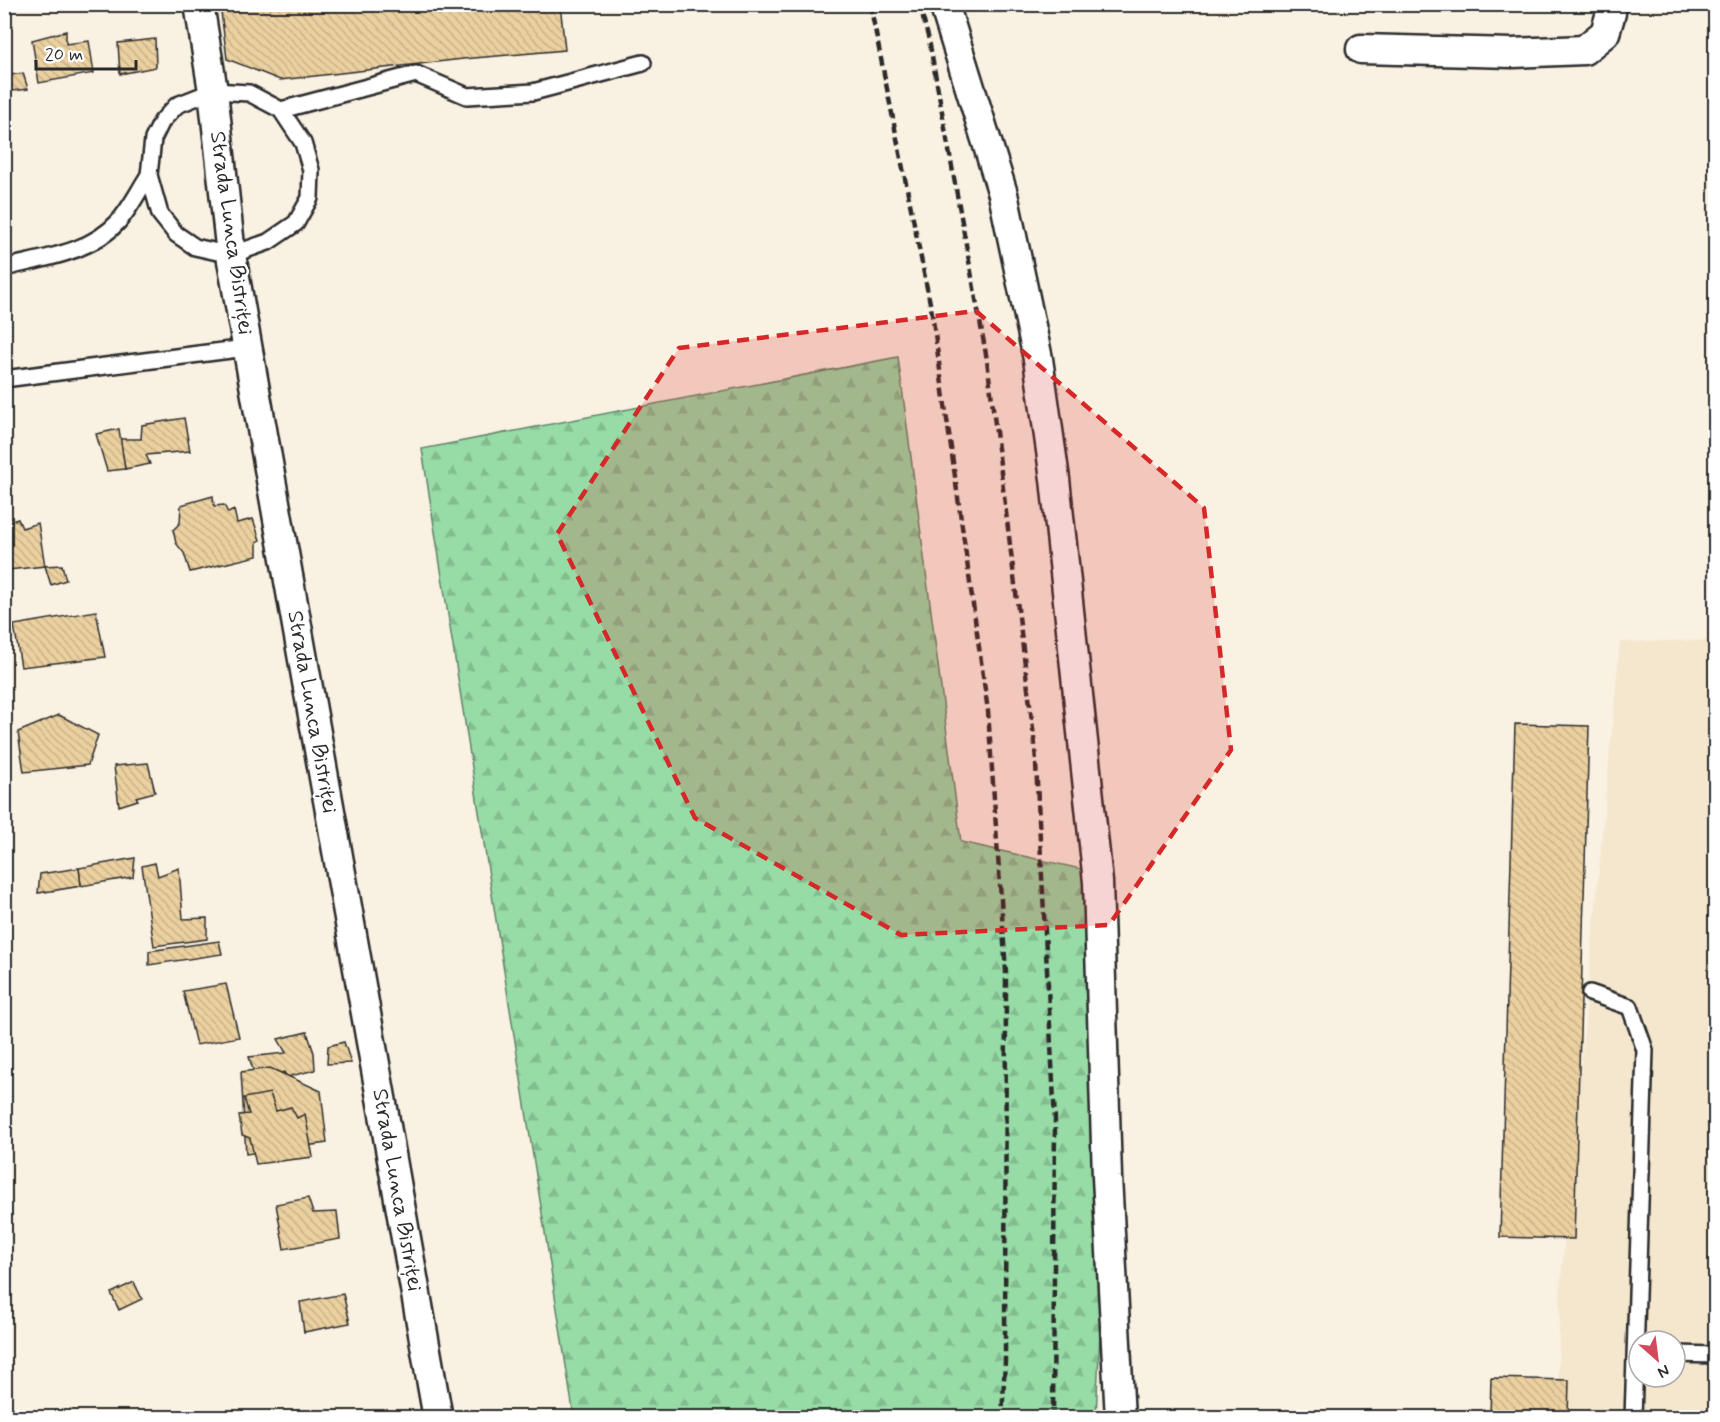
<svg xmlns="http://www.w3.org/2000/svg" width="1720" height="1422" font-family="Mynerve,sans-serif">
	<style>
		.built { fill: #f5e7ce; fill-rule: evenodd }
		.forest { fill: url(#forest-firs); stroke: #618368; stroke-width: 1.5 }
		.building { fill: url(#building-back-hatch); stroke: #2b2b2b; stroke-width: 1.5 }
		.lines { fill: none; stroke-linecap: round; stroke-linejoin: round }
		.service-casing { stroke: #2b2b2b; stroke-width: 20 }
		.minor-casing { stroke: #2b2b2b; stroke-width: 33 }
		.service { stroke: #fff; stroke-width: 15 }
		.minor { stroke: #fff; stroke-width: 28 }
		.rail { stroke: #2b2b2b; stroke-width: 4.5; stroke-dasharray: 9 4.5; stroke-linecap: butt }
		.marked { fill: #d62828; fill-opacity: 0.2; stroke: #d62828; stroke-width: 4.5; stroke-dasharray: 12 8; stroke-linejoin: round }
		.labels { text-anchor: middle; dominant-baseline: central; stroke-width: 5; stroke-linejoin: round; paint-order: stroke }
		.street-label { font-size: 22px; fill: #2b2b2b; stroke: #fff }
	</style>
	<defs>
		<pattern id="forest-firs" width="22" height="20" patternUnits="userSpaceOnUse" patternTransform="scale(1.5)"><rect width="22" height="20" fill="#97dba6"/><path d="M5 1l3.5 6h-7zM16 11l3.5 6h-7z" fill="#82bc8f"/></pattern>
		<pattern id="building-back-hatch" width="6" height="6" patternUnits="userSpaceOnUse" patternTransform="scale(1.5)"><rect width="6" height="6" fill="#ebd0a0"/><path d="M-1 5l2 2M0 0l6 6M5-1l2 2" fill="none" stroke="#cab38a"/></pattern>
	</defs>
	<rect width="100%" height="100%" fill="#f9f1e2"/>
	<filter id="ink" filterUnits="userSpaceOnUse"><feTurbulence type="fractalNoise" baseFrequency=".0167" numOctaves="2"/><feDisplacementMap in="SourceGraphic" scale="12" xChannelSelector="R" yChannelSelector="G"/><feConvolveMatrix kernelMatrix="1 2 1 2 8 2 1 2 1" color-interpolation-filters="sRGB"/></filter>
	<g filter="url(#ink)">
		<path class="built" d="M1715 640V1417L1557 1418 1560 1291 1620 642ZM1639 1341H1675V1377H1639Z"/>
		<path class="forest" d="M898 357 961 842 1090 871 1108 1161 1096 1417H574L422 449Z"/>
		<g class="building">
			<path d="M220 4H560L565 50 463 59 280 80 227 59Z"/>
			<path d="M66 31V44L89 41 94 73 39 83 32 40Z"/>
			<path d="M155 39 156 67 120 74 118 43Z"/>
			<path d="M23 73 28 89 4 92V76Z"/>
			<path d="M184 418 190 451 146 455 150 464 125 469 120 439H141L142 425Z"/>
			<path d="M119 429 125 469 107 471 96 434Z"/>
			<path d="M213 496 214 506 224 505 228 513 234 510 237 523 253 519 260 540 257 542V556L190 572 184 553 176 543 173 530 180 523 181 505Z"/>
			<path d="M18 519 22 528 38 523 45 566 8 570 4 551V523Z"/>
			<path d="M62 565 66 580 51 585 45 566Z"/>
			<path d="M96 611 105 657 21 667 14 625Z"/>
			<path d="M59 715 98 735 88 765 24 772 18 732Z"/>
			<path d="M1515 724 1589 726 1574 1239 1500 1237Z"/>
			<path d="M148 763 155 792 136 797 138 800 119 806 114 766Z"/>
			<path d="M135 858 133 877 81 886 79 868Z"/>
			<path d="M155 863 158 876 179 868 183 919 207 918V939L154 946 142 866Z"/>
			<path d="M79 868 81 886 38 893 40 874Z"/>
			<path d="M219 941 222 954 149 965V951Z"/>
			<path d="M226 984 239 1037 196 1045 183 991Z"/>
			<path d="M307 1032 314 1053 315 1070 287 1077 284 1072 256 1079 249 1057 286 1053 278 1039Z"/>
			<path d="M344 1042 351 1063 327 1064 328 1046Z"/>
			<path d="M270 1068 321 1091 327 1143 246 1154 241 1072Z"/>
			<path d="M270 1093 276 1111 291 1107 297 1118 305 1114 313 1157 256 1164 250 1138 242 1135 239 1115 249 1114 244 1098Z"/>
			<path d="M308 1198 313 1213 337 1212 340 1239 284 1249 276 1204Z"/>
			<path d="M134 1282 142 1299 119 1310 111 1293Z"/>
			<path d="M343 1294 350 1323 304 1332 300 1302Z"/>
			<path d="M1491 1378 1569 1380 1568 1418H1490Z"/>
			<path d="M1711 1382H1716V1418H1710Z"/>
		</g>
		<g class="lines">
			<defs>
				<g id="service">
					<path d="M213 91 249 93 281 110 303 143 311 170 310 198 296 223 268 242 231 255 195 247 176 234 160 214 149 175 153 139 162 121 177 105Z"/>
					<path d="M281 110 416 74 467 96 533 92 643 63"/>
					<path d="M4 268C43 258 90 253 118 222 130 209 139 190 149 175"/>
					<path d="M4 379 246 348"/>
					<path d="M1590 993 1630 1007 1645 1050 1633 1418"/>
					<path d="M1675 1354 1716 1355"/>
				</g>
				<g id="minor">
					<path d="M199 4 213 91 231 255 438 1418"/>
					<path d="M944 4 1003 194 1038 359 1055 479 1098 882 1107 1177 1120 1418"/>
					<path d="M1361 49 1512 53 1584 50 1605 33 1611 13 1610 4"/>
				</g>
			</defs>
			<use href="#service" class="service-casing"/>
			<use href="#minor" class="minor-casing"/>
			<use href="#service" class="service"/>
			<use href="#minor" class="minor"/>
			<g class="rail">
				<path d="M870 4 932 313 988 711 1006 972 1005 1361 1002 1418"/>
				<path d="M919 4 929 40 987 360 1035 745 1055 1120 1053 1418"/>
			</g>
		</g>
	</g>
	<path class="marked" d="M976 311 1204 508 1231 750 1109 925 901 935 695 818 557 534 679 348Z"/>
	<g class="labels">
		<g class="street-label">
			<text transform="translate(231 233) rotate(82)">Strada Lunca Bistriței</text>
			<text transform="translate(312 712) rotate(80)">Strada Lunca Bistriței</text>
			<text transform="translate(397 1190) rotate(80)">Strada Lunca Bistriței</text>
		</g>
	</g>
	<rect width="1720" height="1422" fill="none" stroke="#fff" stroke-width="24"/>
	<rect x="12" y="12" width="1696" height="1398" fill="none" stroke="#2b2b2b" stroke-width="2" filter="url(#ink)"/>
	<g transform="translate(1657 1359) rotate(152)"><circle r="28" fill="#ffffff" stroke="#aaaaaa" stroke-width="1.5"/>
	<path d="M0-4.5L10 22L0 15L-10 22Z" fill="#d1495b"/>
	<text y="-9" font-size="16" font-weight="bold" text-anchor="middle" fill="#2b2b2b">N</text>
	</g>
	<path d="M36 60v9h100v-9" fill="none" stroke="#2b2b2b" stroke-width="3"/>
	<text x="45" y="60" font-size="18" fill="#2b2b2b" stroke="#ffffff" stroke-width="4.5" paint-order="stroke">20 m</text>
</svg>
